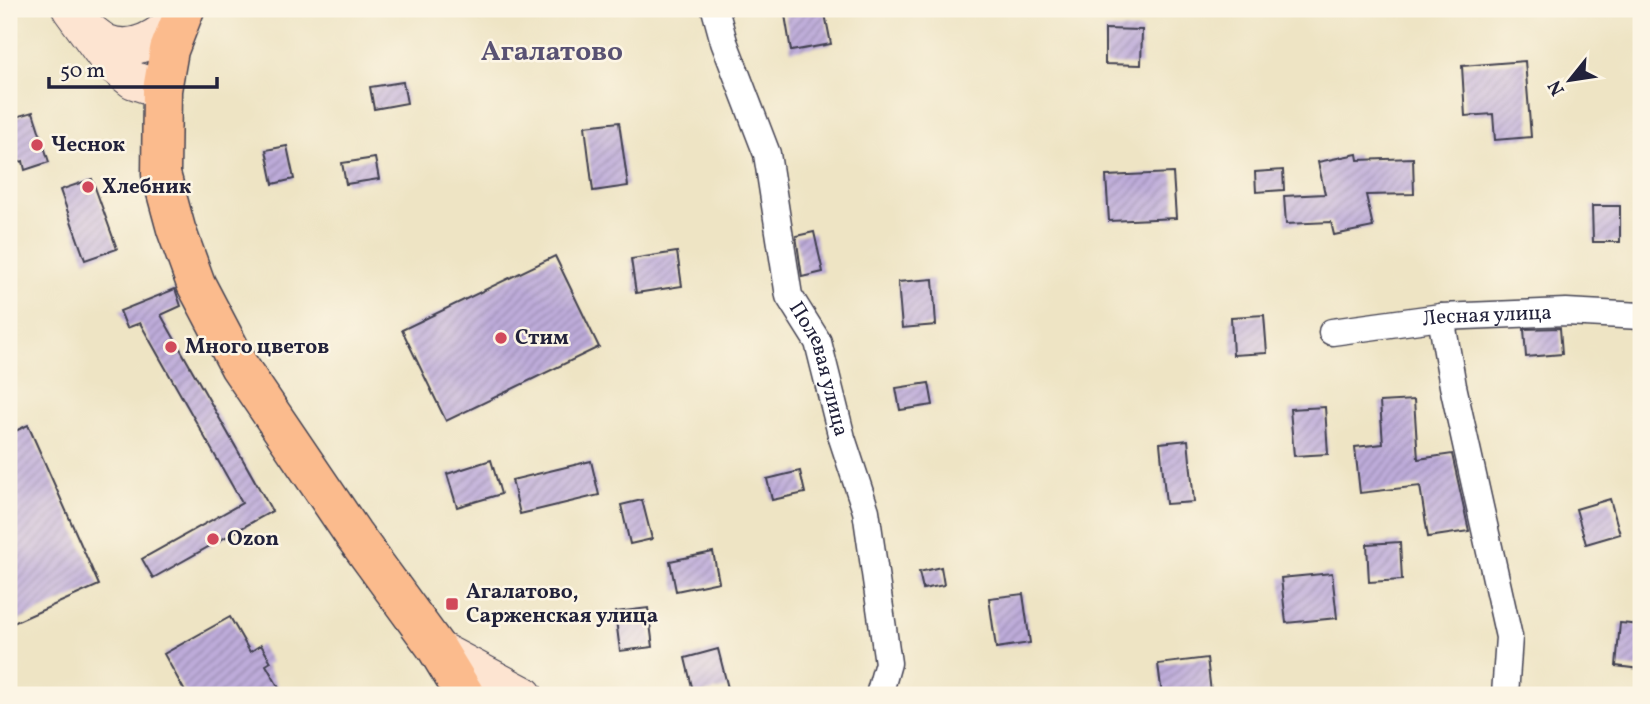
<svg xmlns="http://www.w3.org/2000/svg" width="1650" height="704" font-family="Vollkorn,serif">
	<style>
		.building { fill: url(#building-hatch) }
		.lines { fill: none; stroke-linecap: round; stroke-linejoin: round }
		.street-casing { stroke: #413f50; stroke-width: 29 }
		.secondary-casing { stroke: #413f50; stroke-width: 39 }
		.primary-casing { stroke: #413f50; stroke-width: 41 }
		.street { stroke: #fff; stroke-width: 26 }
		.secondary { stroke: #fde4d1; stroke-width: 37 }
		.primary { stroke: #fbbb8d; stroke-width: 38 }
		.poi-dot { fill: #d1495b; stroke: #fcf5e5; stroke-width: 2.5 }
		.labels { text-anchor: middle; dominant-baseline: central; stroke-width: 5; stroke-linejoin: round; paint-order: stroke }
		.poi-label { font-size: 21px; font-weight: bold; fill: #22223b; stroke: #fcf5e5; text-anchor: start }
		.street-label { font-size: 21px; fill: #22223b; stroke: #fcf5e5 }
		.district-label { font-size: 28px; font-weight: bold; fill: #595273; stroke: #fcf5e5 }
	</style>
	<defs>
		<pattern id="building-hatch" width="6" height="6" patternUnits="userSpaceOnUse" patternTransform="scale(1.75)"><rect width="6" height="6" fill="#beacda"/><path d="M-1 1l2-2M0 6l6-6M5 7l2-2" fill="none" stroke="#9a8cb2"/></pattern>
	</defs>
	<rect width="100%" height="100%" fill="#fcf5e5"/>
	<filter id="ink" filterUnits="userSpaceOnUse"><feTurbulence type="fractalNoise" baseFrequency=".0143" numOctaves="2"/><feDisplacementMap in="SourceGraphic" scale="14" xChannelSelector="R" yChannelSelector="G"/><feConvolveMatrix kernelMatrix="1 2 1 2 8 2 1 2 1" color-interpolation-filters="sRGB"/></filter>
	<filter id="wash" filterUnits="userSpaceOnUse"><feTurbulence type="fractalNoise" baseFrequency=".00686" numOctaves="4" result="noise"/><feDisplacementMap in="SourceGraphic" scale="28" xChannelSelector="R" yChannelSelector="G"/><feGaussianBlur stdDeviation="1.57" result="paint"/><feColorMatrix in="noise" values="0 0 0 0 0 0 0 0 0 0 0 0 0 0 0 0 0 1.4 0 .05"/><feComposite in="paint" operator="in"/></filter>
	<g filter="url(#wash)">
		<rect width="100%" height="100%" fill="#eee4c4"/>
		<g id="blocks">
			<g class="building">
				<path d="M784 9H824L831 44 791 51Z"/>
				<path d="M1105 29 1142 30 1141 65 1105 64Z"/>
				<path d="M1525 61 1531 137 1495 140 1493 114 1465 116 1462 66Z"/>
				<path d="M403 82 407 103 374 109 370 87Z"/>
				<path d="M33 112 49 162 25 170 23 161 9 166V119Z"/>
				<path d="M619 122 628 186 593 191 585 126Z"/>
				<path d="M287 146 294 179 273 184 266 150Z"/>
				<path d="M1357 154 1358 160 1413 158 1414 194 1366 195 1373 227 1334 235 1331 222 1286 224 1284 196 1325 194 1318 162Z"/>
				<path d="M375 158 379 179 346 184 342 163Z"/>
				<path d="M1283 170 1284 190 1256 192 1255 172Z"/>
				<path d="M1173 173 1176 218 1109 221 1106 176Z"/>
				<path d="M92 179 117 249 85 260 60 190Z"/>
				<path d="M1592 206H1620V242H1593Z"/>
				<path d="M814 232 823 272 802 277 796 236Z"/>
				<path d="M677 252 682 286 636 293 631 259Z"/>
				<path d="M555 256 599 347 446 421 402 330Z"/>
				<path d="M933 279 936 325 902 328 898 282Z"/>
				<path d="M175 289 181 306 161 315 272 511 153 578 142 559 242 503 140 323 127 328 120 311Z"/>
				<path d="M1264 315 1267 353 1233 355 1231 317Z"/>
				<path d="M1560 328 1562 354 1526 357 1524 329Z"/>
				<path d="M929 383 933 405 900 410 896 388Z"/>
				<path d="M1414 400 1418 459 1452 454 1469 531 1428 537 1420 486 1360 493 1355 447 1383 444 1380 402Z"/>
				<path d="M1325 407 1328 454 1294 456 1290 409Z"/>
				<path d="M28 425 99 585 9 625V434Z"/>
				<path d="M1188 440 1194 502 1166 504 1160 443Z"/>
				<path d="M491 460 501 494 457 507 447 474Z"/>
				<path d="M591 461 599 495 520 514 512 480Z"/>
				<path d="M800 471 805 493 772 500 767 479Z"/>
				<path d="M1610 499 1620 534 1586 544 1576 509Z"/>
				<path d="M642 500 652 539 630 544 621 505Z"/>
				<path d="M1400 542 1402 580 1369 582 1367 544Z"/>
				<path d="M713 552 719 582 676 591 670 561Z"/>
				<path d="M941 567 944 585 923 589 919 572Z"/>
				<path d="M1332 573 1337 618 1286 623 1281 578Z"/>
				<path d="M1023 594 1030 643 996 648 989 598Z"/>
				<path d="M648 608 653 647 620 651 615 612Z"/>
				<path d="M230 617 250 652 261 645 271 662 266 665 283 695H187L164 654Z"/>
				<path d="M1620 623 1641 625V669L1616 666Z"/>
				<path d="M718 649 728 688 694 695 685 658Z"/>
				<path d="M1207 658 1211 692 1162 695 1158 664Z"/>
			</g>
		</g>
	</g>
	<g filter="url(#ink)">
		<use href="#blocks" fill-opacity="0" stroke="#413f50" stroke-width="2"/>
		<g class="lines">
			<defs>
				<g id="street">
					<path id="s1" d="M715 9 724 42 767 154 789 296 818 342 842 438 866 511 888 663 879 695"/>
					<path d="M1441 317 1453 386 1509 637 1505 695"/>
					<path id="s2" d="M1332 332 1441 317 1566 312 1641 316"/>
				</g>
				<g id="secondary">
					<path d="M71 9 109 61 133 80 162 90"/>
					<path d="M88 30C93 34 100 40 106 43 135 55 161 36 180 17"/>
					<path d="M437 649 524 695"/>
				</g>
				<path id="primary" d="M185 9 169 50 162 90 161 174 176 229 196 284 239 366 353 534 437 649 465 695"/>
			</defs>
			<use href="#street" class="street-casing"/>
			<use href="#secondary" class="secondary-casing"/>
			<use href="#primary" class="primary-casing"/>
			<use href="#street" class="street"/>
			<use href="#secondary" class="secondary"/>
			<use href="#primary" class="primary"/>
		</g>
	</g>
	<g class="poi-dot">
		<circle cx="37" cy="145" r="7"/>
		<circle cx="88" cy="187" r="7"/>
		<circle cx="501" cy="338" r="7"/>
		<circle cx="171" cy="347" r="7"/>
		<circle cx="213" cy="539" r="7"/>
		<rect x="445" y="597" width="14" height="14" rx="3.5"/>
	</g>
	<g class="labels">
		<g class="poi-label">
			<text x="51" y="145">Чеснок</text>
			<text x="102" y="187">Хлебник</text>
			<text x="515" y="338">Стим</text>
			<text x="185" y="347">Много цветов</text>
			<text x="227" y="539">Ozon</text>
			<text x="466" y="592">Агалатово,<tspan x="466" dy="24">Сарженская улица</tspan></text>
		</g>
		<g class="street-label">
			<text stroke="none"><textPath href="#s2" startOffset="156">Лесная улица</textPath></text>
			<text stroke="none"><textPath href="#s1" startOffset="378">Полевая улица</textPath></text>
		</g>
		<g class="district-label">
			<text x="552" y="52">Агалатово</text>
		</g>
	</g>
	<rect width="1650" height="704" fill="none" stroke="#fcf5e5" stroke-width="35"/>
	<g transform="translate(1570 80) rotate(240)" stroke="#fcf5e5" stroke-width="5" paint-order="stroke">
	<path d="M0-5L12 26L0 18L-12 26Z" fill="#22223b"/>
	<text y="-10" font-size="19" font-weight="bold" text-anchor="middle" fill="#22223b">N</text>
	</g>
	<path d="M49 77v10h168v-10" fill="none" stroke="#22223b" stroke-width="3.5"/>
	<text x="60" y="77" font-size="21" fill="#22223b" stroke="#fcf5e5" stroke-width="5" paint-order="stroke">50 m</text>
</svg>
